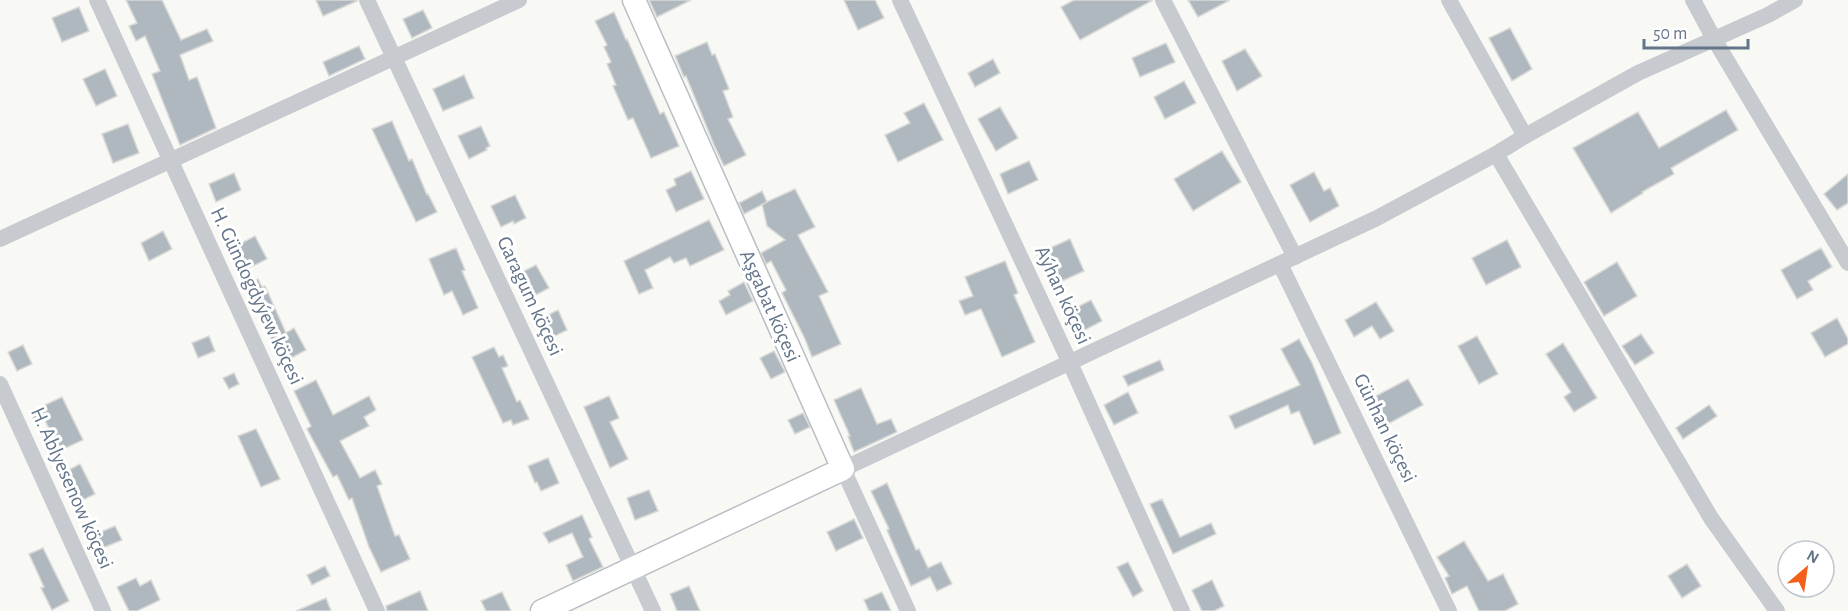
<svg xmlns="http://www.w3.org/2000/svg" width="1848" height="611" font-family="'Alegreya Sans',sans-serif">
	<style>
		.building { fill: #b0b8bf; stroke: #d9dad7; stroke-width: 1.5 }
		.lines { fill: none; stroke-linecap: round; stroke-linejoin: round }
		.secondary-casing { stroke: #b9bec3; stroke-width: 25 }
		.street { stroke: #c7cbcf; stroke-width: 16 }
		.secondary { stroke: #fff; stroke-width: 22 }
		.labels { text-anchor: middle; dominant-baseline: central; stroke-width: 6; stroke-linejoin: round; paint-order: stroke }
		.street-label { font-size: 21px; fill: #647589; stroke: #fff }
	</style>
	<rect width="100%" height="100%" fill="#f8f8f5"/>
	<g class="building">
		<path d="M126 0H162L181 40 207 29 213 41 180 55 189 80 197 77 216 128 180 145 152 74 160 71 145 36 136 41 129 26 137 23Z"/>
		<path d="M316 0H357V1L323 16Z"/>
		<path d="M649 0H691L657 17Z"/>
		<path d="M844 0H875L884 18 858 30Z"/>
		<path d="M1074 0H1153L1080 40 1061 7Z"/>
		<path d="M1188 0H1230L1198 17Z"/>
		<path d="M79 7 89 31 62 42 52 18Z"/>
		<path d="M423 10 432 28 412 38 403 19Z"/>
		<path d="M614 12 626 40 627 39 660 114 664 112 679 146 651 158 633 118 628 120 613 86 616 85 607 64 611 62 604 47 607 45 595 21Z"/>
		<path d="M1510 28 1532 69 1512 81 1489 38Z"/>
		<path d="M707 42 712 55 715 54 729 89 723 91 733 117 728 119 746 155 724 166 714 145 686 76 684 77 675 56Z"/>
		<path d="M1166 43 1175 62 1140 77 1132 58Z"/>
		<path d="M359 46 365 59 329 76 323 62Z"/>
		<path d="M1245 49 1262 76 1237 91 1222 61Z"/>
		<path d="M993 59 1000 73 975 87 968 73Z"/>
		<path d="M105 69 117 96 96 106 83 79Z"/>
		<path d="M464 75 474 98 443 111 433 89Z"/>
		<path d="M1184 81 1196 103 1165 119 1154 97Z"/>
		<path d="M924 103 943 140 898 162 885 135 910 123 904 113Z"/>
		<path d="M1000 107 1018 138 996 151 978 119Z"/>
		<path d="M1726 110 1738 130 1671 168 1674 174 1642 192 1643 193 1611 213 1573 148 1638 112 1659 148Z"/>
		<path d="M392 121 409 161 412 159 427 195 428 194 437 212 416 222 372 129Z"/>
		<path d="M128 124 139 153 113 163 102 134Z"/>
		<path d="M481 126 490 146 486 148 487 150 469 159 458 136Z"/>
		<path d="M1222 151 1241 182 1193 211 1174 179Z"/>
		<path d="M1029 161 1038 180 1008 194 1000 174Z"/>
		<path d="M691 171 704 199 676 212 666 190 676 185 674 179Z"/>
		<path d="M1314 172 1324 191 1330 188 1339 206 1310 222 1290 185Z"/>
		<path d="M234 173 241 190 216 202 209 184Z"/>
		<path d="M1848 174V203L1837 210 1824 194Z"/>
		<path d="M795 189 815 227 798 235 828 292 819 296 841 344 812 357 805 339 782 293 786 290 771 261 766 264 761 253 785 240 767 226 762 204Z"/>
		<path d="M762 191 767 202 744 214 739 203Z"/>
		<path d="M515 195 526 218 514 224 513 221 501 227 491 206Z"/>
		<path d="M709 220 724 250 690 266 686 258 674 263 670 257 645 270 653 288 639 294 624 261Z"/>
		<path d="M163 231 172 249 149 261 141 243Z"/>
		<path d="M255 236 267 259 245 270 234 247Z"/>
		<path d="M1070 239 1084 271 1051 286 1037 254Z"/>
		<path d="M1507 240 1521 267 1486 285 1472 258Z"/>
		<path d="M456 248 465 270 462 271 478 308 463 315 452 291 444 295 429 259Z"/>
		<path d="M1821 248 1832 267 1808 281 1813 290 1797 299 1781 270Z"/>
		<path d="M1005 261 1018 293 1014 295 1035 342 1002 357 981 309 965 315 959 301 973 296 965 277Z"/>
		<path d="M1617 262 1637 296 1604 316 1584 282Z"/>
		<path d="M536 265 549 288 530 298 518 274Z"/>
		<path d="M258 279 262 287 265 286 286 333 294 328 306 350 284 362 269 335H267L255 307 259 306 248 285Z"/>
		<path d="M744 282 753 301 726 315 719 301 730 295 728 291Z"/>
		<path d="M1091 300 1102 321 1077 334 1066 313Z"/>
		<path d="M1376 302 1394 331 1380 339 1372 326 1354 337 1345 320Z"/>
		<path d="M558 310 567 330 549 339 540 319Z"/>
		<path d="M1837 318 1848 339V344L1825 357 1811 333Z"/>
		<path d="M1641 334 1654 353 1635 365 1622 346Z"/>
		<path d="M209 336 215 351 198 358 192 343Z"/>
		<path d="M1477 336 1498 374 1479 384 1458 346Z"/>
		<path d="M1299 339 1312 363 1341 433 1314 445 1299 411 1291 414 1288 405 1235 429 1229 416 1300 385 1281 349Z"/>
		<path d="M1563 343 1597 398 1574 412 1564 397 1571 392 1546 354Z"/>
		<path d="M23 345 32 364 17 371 8 352Z"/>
		<path d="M494 347 499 357 503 355 508 366 502 368 517 402 520 400 529 419 513 425 511 420 503 423 472 357Z"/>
		<path d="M774 351 785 372 771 379 760 358Z"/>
		<path d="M1160 360 1164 370 1128 386 1123 376Z"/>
		<path d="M234 373 239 384 229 389 223 378Z"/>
		<path d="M1408 379 1423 405 1388 424 1374 397Z"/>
		<path d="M316 380 333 415 369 396 376 410 364 417 369 426 340 441 360 478 375 470 382 484 377 486 395 536 399 535 410 559 381 572 369 547 352 498 349 500 337 475 333 477 307 429 311 426 294 391Z"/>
		<path d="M861 388 877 424 891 419 897 432 854 452 848 436H850L834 400Z"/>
		<path d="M1128 392 1138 413 1114 425 1104 405Z"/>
		<path d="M609 396 619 418 610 422 628 459 610 468 584 407Z"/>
		<path d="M62 397 83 440 59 451 45 420 36 424 30 412Z"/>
		<path d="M1709 405 1717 416 1683 439 1676 428Z"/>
		<path d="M803 413 810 427 795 434 788 420Z"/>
		<path d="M256 429 280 479 261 487 238 436Z"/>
		<path d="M548 458 559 483 541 491 537 482 535 483 528 466Z"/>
		<path d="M80 464 95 494 77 503 63 473Z"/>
		<path d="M887 483 916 550 919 549 928 568 941 562 952 584 937 591 930 577 911 586 887 530 889 529 871 491Z"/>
		<path d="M649 490 658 511 635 520 627 498Z"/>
		<path d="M1162 499 1180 537 1211 523 1216 534 1173 554 1150 504Z"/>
		<path d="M582 515 592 537 589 539 603 567 573 581 566 565 583 557 572 533 549 543 543 533Z"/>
		<path d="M854 519 863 538 836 551 827 532Z"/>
		<path d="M115 526 122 540 100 549 94 535Z"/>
		<path d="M1464 541 1488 581 1503 574 1518 604 1505 611H1479L1467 586 1452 594 1445 578 1449 576 1437 557Z"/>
		<path d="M43 548 69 601 52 610 41 588 44 587 29 554Z"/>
		<path d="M1128 562 1143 591 1133 597 1117 567Z"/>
		<path d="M1687 564 1701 586 1682 598 1668 576Z"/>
		<path d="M325 566 330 576 312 585 307 575Z"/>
		<path d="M136 578 140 586 151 580 160 600 137 611H129L117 587Z"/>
		<path d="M1212 580 1224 606 1214 611H1202L1192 590Z"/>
		<path d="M689 586 700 611H677L670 594Z"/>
		<path d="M420 591 428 611H387L386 606Z"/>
		<path d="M502 592 511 611H486L481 601Z"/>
		<path d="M882 592 891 611H869L864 600Z"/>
		<path d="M326 598 331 611H296Z"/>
	</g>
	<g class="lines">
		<defs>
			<path id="secondary" d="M542 611 843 469 634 0"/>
		</defs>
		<use href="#secondary" class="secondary-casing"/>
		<g class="street">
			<path d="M97 0 377 611"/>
			<path d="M367 0 653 611"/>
			<path d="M900 0 1070 363 1182 611"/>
			<path d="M1163 0 1295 257"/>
			<path d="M1449 0 1525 136"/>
			<path d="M1693 0 1714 39 1848 263"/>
			<path d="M1496 154 1711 518 1777 611"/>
			<path d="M0 239 519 0"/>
			<path d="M1280 264 1449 611"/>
			<path d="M0 384 103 611"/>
			<path d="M908 611 843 469 1377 218 1496 154 1525 136 1638 73 1768 15 1795 0"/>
		</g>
		<use href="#secondary" class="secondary"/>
	</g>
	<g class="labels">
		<g class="street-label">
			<text transform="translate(1063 295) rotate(65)">Aýhan köçesi</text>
			<text transform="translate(257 296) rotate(65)">H. Gündogdyýew köçesi</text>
			<text transform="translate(530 296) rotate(65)">Garagum köçesi</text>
			<text transform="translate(770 306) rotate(66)">Aşgabat köçesi</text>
			<text transform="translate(1385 428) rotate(64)">Günhan köçesi</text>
			<text transform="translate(72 488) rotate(66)">H. Ablyesenow köçesi</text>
		</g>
	</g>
	<g transform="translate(1806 569) rotate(29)"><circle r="28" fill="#ffffff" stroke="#c1c8d0" stroke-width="1.5"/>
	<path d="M0-4.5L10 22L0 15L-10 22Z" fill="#f46019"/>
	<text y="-9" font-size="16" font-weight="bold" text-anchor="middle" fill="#647589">N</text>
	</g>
	<path d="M1644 39v9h104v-9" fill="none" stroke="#647589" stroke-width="3"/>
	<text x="1653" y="39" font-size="18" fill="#647589" stroke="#ffffff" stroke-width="4.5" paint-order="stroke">50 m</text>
</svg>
